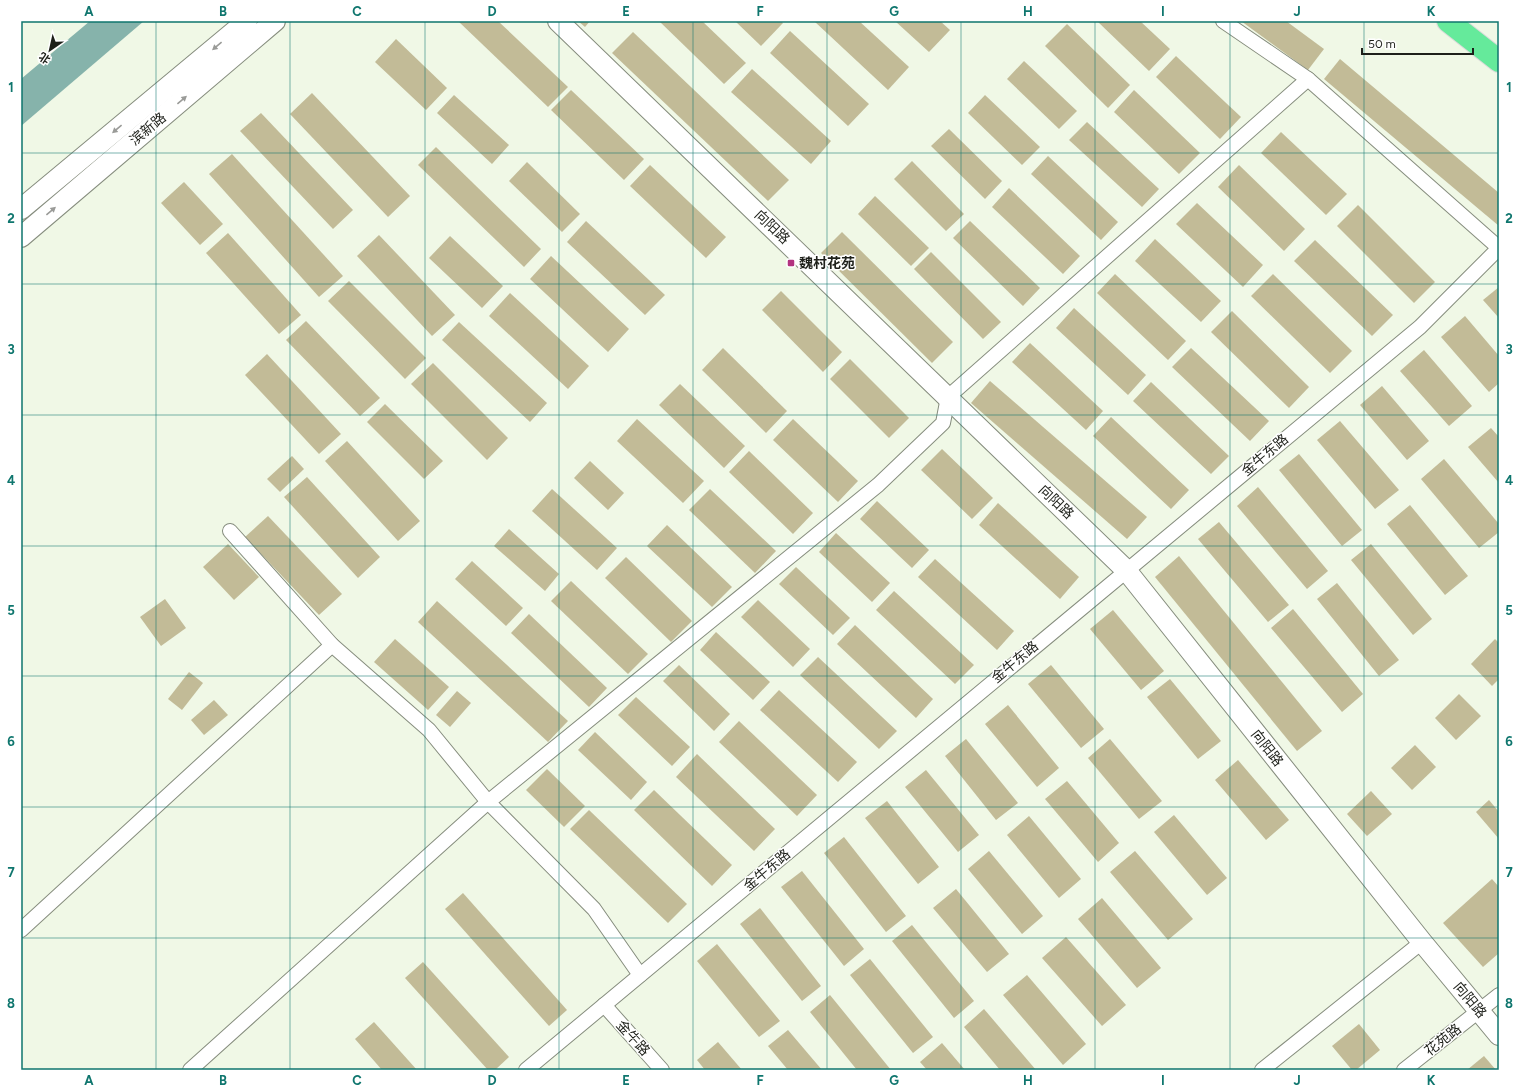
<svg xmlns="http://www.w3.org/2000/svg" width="1520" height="1091" font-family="Figtree,'Noto Sans SC',sans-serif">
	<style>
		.water { fill: #86b3ab }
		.building { fill: #c2bb97 }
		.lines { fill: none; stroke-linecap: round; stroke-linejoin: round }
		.street-casing { stroke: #868d7e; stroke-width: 16 }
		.secondary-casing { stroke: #868d7e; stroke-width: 22 }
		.highway-casing { stroke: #dbdbda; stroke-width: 24 }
		.street { stroke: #fff; stroke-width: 14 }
		.secondary { stroke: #fff; stroke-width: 20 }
		.highway { stroke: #65ea9b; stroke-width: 22 }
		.oneway { fill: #9a9b98 }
		.grid { fill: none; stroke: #0f766e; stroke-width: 1; stroke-opacity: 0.55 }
		.poi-dot { fill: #b33380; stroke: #fff; stroke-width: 1.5 }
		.labels { text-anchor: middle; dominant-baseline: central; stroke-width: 3; stroke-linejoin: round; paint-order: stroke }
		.street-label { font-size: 14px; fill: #1e201a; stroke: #fff }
		.poi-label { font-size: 14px; font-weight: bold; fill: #1e201a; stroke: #fff; text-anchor: start }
		.neatline { fill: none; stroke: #0f766e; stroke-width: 1.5 }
		.grid-label { font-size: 13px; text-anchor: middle; font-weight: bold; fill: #0f766e }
	</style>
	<rect width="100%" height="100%" fill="#f0f8e6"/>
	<path class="water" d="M90 21H144L21 126V79Z"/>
	<g class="building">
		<path d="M458 21H498L568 87 548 107Z"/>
		<path d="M578 21H590L585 27Z"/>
		<path d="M659 21H702L746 63 724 84Z"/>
		<path d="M735 21H781L783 23 761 46Z"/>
		<path d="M814 21H859L909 67 888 90Z"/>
		<path d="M895 21H940L950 30 929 52Z"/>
		<path d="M1097 21H1140L1170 49 1149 71Z"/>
		<path d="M1241 21H1286L1324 49 1308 70Z"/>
		<path d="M1067 24 1130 85 1108 108 1045 46Z"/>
		<path d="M790 31 869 104 848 126 770 53Z"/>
		<path d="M633 32 789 180 768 201 612 53Z"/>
		<path d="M396 39 447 88 426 110 375 62Z"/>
		<path d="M1176 56 1241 117 1220 139 1156 77Z"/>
		<path d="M1340 59 1499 193V226L1324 79Z"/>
		<path d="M1024 61 1077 111 1059 129 1007 79Z"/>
		<path d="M752 69 831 141 811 164 731 92Z"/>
		<path d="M571 90 644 159 624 180 551 110Z"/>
		<path d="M1134 90 1200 153 1179 174 1114 112Z"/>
		<path d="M312 93 410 196 388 217 290 114Z"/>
		<path d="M454 95 509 145 492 164 437 113Z"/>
		<path d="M985 95 1040 147 1022 165 968 113Z"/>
		<path d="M261 113 353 210 333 229 240 131Z"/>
		<path d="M1087 122 1159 189 1142 207 1069 140Z"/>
		<path d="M949 129 1002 181 985 199 931 146Z"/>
		<path d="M1281 132 1347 194 1326 215 1261 153Z"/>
		<path d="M436 147 541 249 524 267 418 165Z"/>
		<path d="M232 154 343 276 319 297 209 174Z"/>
		<path d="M1048 156 1118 222 1101 240 1031 174Z"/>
		<path d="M912 161 964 214 946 231 894 179Z"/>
		<path d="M527 162 580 214 562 232 509 181Z"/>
		<path d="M650 165 726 237 706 258 630 186Z"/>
		<path d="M1239 165 1305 229 1284 251 1218 187Z"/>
		<path d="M184 182 223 224 200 245 161 203Z"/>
		<path d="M1009 188 1080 256 1063 274 992 207Z"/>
		<path d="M875 196 929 248 911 266 858 214Z"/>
		<path d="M1197 203 1263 265 1243 287 1176 224Z"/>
		<path d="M1358 205 1435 282 1414 303 1337 226Z"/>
		<path d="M586 221 665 295 645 315 567 242Z"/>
		<path d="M970 221 1040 288 1023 306 953 238Z"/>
		<path d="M842 232 953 342 932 363 821 253Z"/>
		<path d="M228 233 301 315 279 334 206 253Z"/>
		<path d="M379 235 455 315 432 336 357 256Z"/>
		<path d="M450 236 503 286 482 308 429 258Z"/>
		<path d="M1155 239 1221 301 1201 322 1135 261Z"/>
		<path d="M1315 240 1393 315 1372 336 1294 261Z"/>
		<path d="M931 252 1001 322 983 339 914 269Z"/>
		<path d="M551 256 629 329 608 352 530 279Z"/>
		<path d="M1115 274 1186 341 1168 360 1097 293Z"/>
		<path d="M1273 274 1352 351 1330 373 1251 296Z"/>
		<path d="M349 281 426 358 405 379 328 301Z"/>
		<path d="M1499 287V318L1483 300Z"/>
		<path d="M781 291 842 352 823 372 762 310Z"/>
		<path d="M510 293 589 366 568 389 489 316Z"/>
		<path d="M1074 308 1146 375 1128 395 1056 328Z"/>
		<path d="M1232 311 1309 387 1289 408 1211 332Z"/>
		<path d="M1465 316 1499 356V383L1489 392 1441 337Z"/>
		<path d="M306 321 380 398 360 416 286 340Z"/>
		<path d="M459 322 547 403 530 422 442 340Z"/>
		<path d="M1030 343 1103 411 1086 430 1012 362Z"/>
		<path d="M723 348 787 411 766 433 702 370Z"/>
		<path d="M1191 348 1269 421 1250 441 1172 367Z"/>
		<path d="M1424 350 1472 406 1449 426 1400 371Z"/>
		<path d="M267 354 341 434 319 454 245 375Z"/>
		<path d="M850 359 909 418 889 438 830 379Z"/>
		<path d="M433 363 508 438 487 460 411 384Z"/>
		<path d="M990 381 1147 517 1127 539 971 403Z"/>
		<path d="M1151 382 1229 456 1211 474 1133 401Z"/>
		<path d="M680 384 745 446 724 468 659 405Z"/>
		<path d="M1382 386 1429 441 1407 460 1360 405Z"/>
		<path d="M385 404 443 461 424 479 367 422Z"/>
		<path d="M1111 417 1189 490 1171 509 1093 436Z"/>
		<path d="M637 419 704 481 683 503 617 441Z"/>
		<path d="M793 419 858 481 838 502 773 440Z"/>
		<path d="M1340 421 1399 490 1375 509 1317 440Z"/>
		<path d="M1491 428 1499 437V483L1468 447Z"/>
		<path d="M347 441 420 521 398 541 325 461Z"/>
		<path d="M942 449 993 498 972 519 921 470Z"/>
		<path d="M749 451 813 513 793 534 729 472Z"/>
		<path d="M1299 454 1362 530 1342 546 1279 470Z"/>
		<path d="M292 456 304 469 280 492 267 479Z"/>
		<path d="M1444 459 1499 524V532L1479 548 1421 479Z"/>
		<path d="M590 461 624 493 608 510 574 478Z"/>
		<path d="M307 477 380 557 358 578 284 497Z"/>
		<path d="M1258 487 1328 571 1307 589 1237 506Z"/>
		<path d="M552 489 617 548 597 570 532 511Z"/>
		<path d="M710 489 776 551 755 573 689 510Z"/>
		<path d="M877 501 929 550 912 568 860 519Z"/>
		<path d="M998 503 1079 577 1060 599 979 525Z"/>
		<path d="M1410 505 1468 576 1445 595 1387 524Z"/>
		<path d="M268 516 342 594 319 615 245 537Z"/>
		<path d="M1219 522 1289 605 1268 622 1198 539Z"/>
		<path d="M667 525 732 587 712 607 647 546Z"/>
		<path d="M509 529 559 574 545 591 494 546Z"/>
		<path d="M836 533 890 583 872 602 819 552Z"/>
		<path d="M228 544 259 577 234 600 203 567Z"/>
		<path d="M1371 544 1432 619 1413 635 1351 560Z"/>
		<path d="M1179 556 1322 731 1297 751 1155 577Z"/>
		<path d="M626 557 692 621 671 642 605 578Z"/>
		<path d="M935 559 1014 631 997 650 918 577Z"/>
		<path d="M472 561 523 608 506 626 455 579Z"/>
		<path d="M796 567 850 618 833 635 779 584Z"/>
		<path d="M571 581 648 654 628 674 551 601Z"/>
		<path d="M1337 583 1399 660 1379 676 1317 599Z"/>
		<path d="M894 591 974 665 955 684 876 610Z"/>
		<path d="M165 599 186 628 161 646 140 617Z"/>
		<path d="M758 600 810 649 793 667 741 617Z"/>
		<path d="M437 601 568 721 548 742 418 622Z"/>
		<path d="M1293 609 1363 694 1342 712 1271 628Z"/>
		<path d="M1113 610 1164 671 1141 690 1090 629Z"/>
		<path d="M529 614 607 688 589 707 511 633Z"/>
		<path d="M855 625 933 699 916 718 837 644Z"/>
		<path d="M716 632 770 682 753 700 700 650Z"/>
		<path d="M395 639 449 687 428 710 374 662Z"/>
		<path d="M1495 639 1499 643V679L1492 686 1471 664Z"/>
		<path d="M818 657 897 731 879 749 800 675Z"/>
		<path d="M679 665 730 714 714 731 663 681Z"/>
		<path d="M1051 665 1104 729 1081 748 1028 684Z"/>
		<path d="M189 672 203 683 182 710 168 699Z"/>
		<path d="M1170 679 1221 741 1198 759 1147 697Z"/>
		<path d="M779 690 857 762 838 782 760 710Z"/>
		<path d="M457 691 471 703 450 727 436 715Z"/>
		<path d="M1459 694 1481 716 1456 740 1435 718Z"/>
		<path d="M636 697 690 747 672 766 618 715Z"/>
		<path d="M214 700 228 715 204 735 191 720Z"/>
		<path d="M1008 705 1059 768 1037 787 985 724Z"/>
		<path d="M739 721 817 795 797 816 719 742Z"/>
		<path d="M595 732 647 782 631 800 578 750Z"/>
		<path d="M966 739 1018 803 996 820 945 756Z"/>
		<path d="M1110 739 1162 801 1139 819 1088 758Z"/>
		<path d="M1415 745 1436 767 1412 790 1391 768Z"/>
		<path d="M697 754 775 829 754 851 676 777Z"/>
		<path d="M1238 760 1289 820 1266 840 1215 780Z"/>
		<path d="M547 769 585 806 564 827 526 790Z"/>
		<path d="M926 770 979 835 958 852 905 787Z"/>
		<path d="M1067 781 1119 843 1098 862 1045 799Z"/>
		<path d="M654 790 732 865 712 886 634 810Z"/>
		<path d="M1371 791 1392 814 1367 836 1347 814Z"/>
		<path d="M1489 800 1499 812V839L1476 812Z"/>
		<path d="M887 801 939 867 918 884 865 818Z"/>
		<path d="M589 810 687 904 668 923 570 829Z"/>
		<path d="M1174 815 1227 878 1207 895 1154 832Z"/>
		<path d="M1029 816 1081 879 1059 898 1007 835Z"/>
		<path d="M844 837 906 916 886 932 824 853Z"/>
		<path d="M989 851 1043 916 1022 934 968 869Z"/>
		<path d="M1135 851 1193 919 1168 940 1110 872Z"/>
		<path d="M802 871 864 949 844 966 781 887Z"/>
		<path d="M1492 879 1499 887V953L1483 967 1443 923Z"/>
		<path d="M956 889 1009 954 987 972 933 908Z"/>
		<path d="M463 893 567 1010 549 1026 445 909Z"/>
		<path d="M1102 898 1161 968 1137 988 1078 919Z"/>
		<path d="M760 908 821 986 802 1001 740 924Z"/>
		<path d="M912 925 974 1001 954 1018 892 941Z"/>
		<path d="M1066 937 1126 1005 1102 1026 1042 958Z"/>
		<path d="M717 944 780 1021 759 1037 697 961Z"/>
		<path d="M870 959 933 1037 913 1053 850 975Z"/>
		<path d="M423 962 509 1057 495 1070H488L405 978Z"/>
		<path d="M1027 975 1086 1044 1063 1065 1003 995Z"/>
		<path d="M830 995 891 1070H857L810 1012Z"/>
		<path d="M984 1009 1036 1070H1000L964 1027Z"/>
		<path d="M374 1022 417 1070H382L355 1039Z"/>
		<path d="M1359 1024 1380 1050 1356 1070H1352L1332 1046Z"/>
		<path d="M788 1030 822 1070H788L768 1046Z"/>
		<path d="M718 1042 742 1070H705L697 1060Z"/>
		<path d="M942 1043 965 1070H927L920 1062Z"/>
		<path d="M1484 1056 1496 1070H1467Z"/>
	</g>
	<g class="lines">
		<defs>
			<g id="street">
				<path d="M1223 21 1308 79 1499 248"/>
				<path d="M230 531 332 645 429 730 488 802 594 909 640 975"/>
				<path d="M21 930 332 645"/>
				<path d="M604 1005 662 1070"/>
				<path d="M190 1070 488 802 878 485 943 423 948 397 1308 79"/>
				<path d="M526 1070 1420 327 1499 248"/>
				<path d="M1262 1070 1422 942"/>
				<path d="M1404 1070 1499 995"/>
			</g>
			<g id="secondary">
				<path d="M558 21 1126 570 1422 942 1499 1035"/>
				<path d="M21 209 247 21"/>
				<path d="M21 237 275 21"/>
			</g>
			<path id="highway" d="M1448 21 1499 61"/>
		</defs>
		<use href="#street" class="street-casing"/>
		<use href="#secondary" class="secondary-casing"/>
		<use href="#highway" class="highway-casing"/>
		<use href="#street" class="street"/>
		<use href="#secondary" class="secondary"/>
		<use href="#highway" class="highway"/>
	</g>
	<defs><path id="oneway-solid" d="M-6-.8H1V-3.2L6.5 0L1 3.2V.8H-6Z"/></defs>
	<g class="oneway">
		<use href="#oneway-solid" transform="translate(217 46) rotate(140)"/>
		<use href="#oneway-solid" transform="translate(182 100) rotate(-40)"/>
		<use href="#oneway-solid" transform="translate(117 129) rotate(140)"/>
		<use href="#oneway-solid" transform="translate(51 211) rotate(-40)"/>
	</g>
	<path class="grid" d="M156 21V1070M290 21V1070M425 21V1070M559 21V1070M693 21V1070M827 21V1070M961 21V1070M1095 21V1070M1230 21V1070M1364 21V1070M21 153H1499M21 284H1499M21 415H1499M21 546H1499M21 676H1499M21 807H1499M21 938H1499"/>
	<rect class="poi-dot" x="787" y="259" width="8" height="8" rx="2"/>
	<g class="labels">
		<g class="street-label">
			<text transform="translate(148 129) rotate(-40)">滨新路</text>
			<text transform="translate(772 227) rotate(44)">向阳路</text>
			<text transform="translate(1265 455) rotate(-40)">金牛东路</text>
			<text transform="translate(1056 502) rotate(44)">向阳路</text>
			<text transform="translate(1015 662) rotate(-40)">金牛东路</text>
			<text transform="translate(1267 748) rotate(52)">向阳路</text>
			<text transform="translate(767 870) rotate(-40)">金牛东路</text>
			<text transform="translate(1470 1000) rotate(50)">向阳路</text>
			<text transform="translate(633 1038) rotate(48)">金牛路</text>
			<text transform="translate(1443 1040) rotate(-38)">花苑路</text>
		</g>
		<g class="poi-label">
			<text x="799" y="263">魏村花苑</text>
		</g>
	</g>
	<rect width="1520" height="1091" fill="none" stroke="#ffffff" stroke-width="44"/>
	<g transform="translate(50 50) rotate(214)" stroke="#ffffff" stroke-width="3" paint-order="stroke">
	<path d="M0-3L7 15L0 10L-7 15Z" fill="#1e201a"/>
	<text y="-6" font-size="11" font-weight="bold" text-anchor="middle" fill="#1e201a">北</text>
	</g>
	<path d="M1362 48v6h111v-6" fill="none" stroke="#1e201a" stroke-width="2"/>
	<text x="1368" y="48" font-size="12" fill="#1e201a" stroke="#ffffff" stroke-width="3" paint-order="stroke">50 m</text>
	<rect x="22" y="22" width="1476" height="1047" class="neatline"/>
	<g class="grid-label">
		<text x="89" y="16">A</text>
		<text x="223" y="16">B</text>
		<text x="357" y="16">C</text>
		<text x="492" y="16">D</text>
		<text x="626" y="16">E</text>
		<text x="760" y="16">F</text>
		<text x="894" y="16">G</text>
		<text x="1028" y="16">H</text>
		<text x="1163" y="16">I</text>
		<text x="1297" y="16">J</text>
		<text x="1431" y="16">K</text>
		<text x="11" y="92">1</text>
		<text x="1509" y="92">1</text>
		<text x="11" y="223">2</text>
		<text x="1509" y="223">2</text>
		<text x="11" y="354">3</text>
		<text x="1509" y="354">3</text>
		<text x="11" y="485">4</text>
		<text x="1509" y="485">4</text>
		<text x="11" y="615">5</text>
		<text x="1509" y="615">5</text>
		<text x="11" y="746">6</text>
		<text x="1509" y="746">6</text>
		<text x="11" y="877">7</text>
		<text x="1509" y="877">7</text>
		<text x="11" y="1008">8</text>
		<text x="1509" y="1008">8</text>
		<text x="89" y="1085">A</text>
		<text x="223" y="1085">B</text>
		<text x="357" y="1085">C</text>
		<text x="492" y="1085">D</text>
		<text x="626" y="1085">E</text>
		<text x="760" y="1085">F</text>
		<text x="894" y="1085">G</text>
		<text x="1028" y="1085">H</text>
		<text x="1163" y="1085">I</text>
		<text x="1297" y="1085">J</text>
		<text x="1431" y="1085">K</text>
	</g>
</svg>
